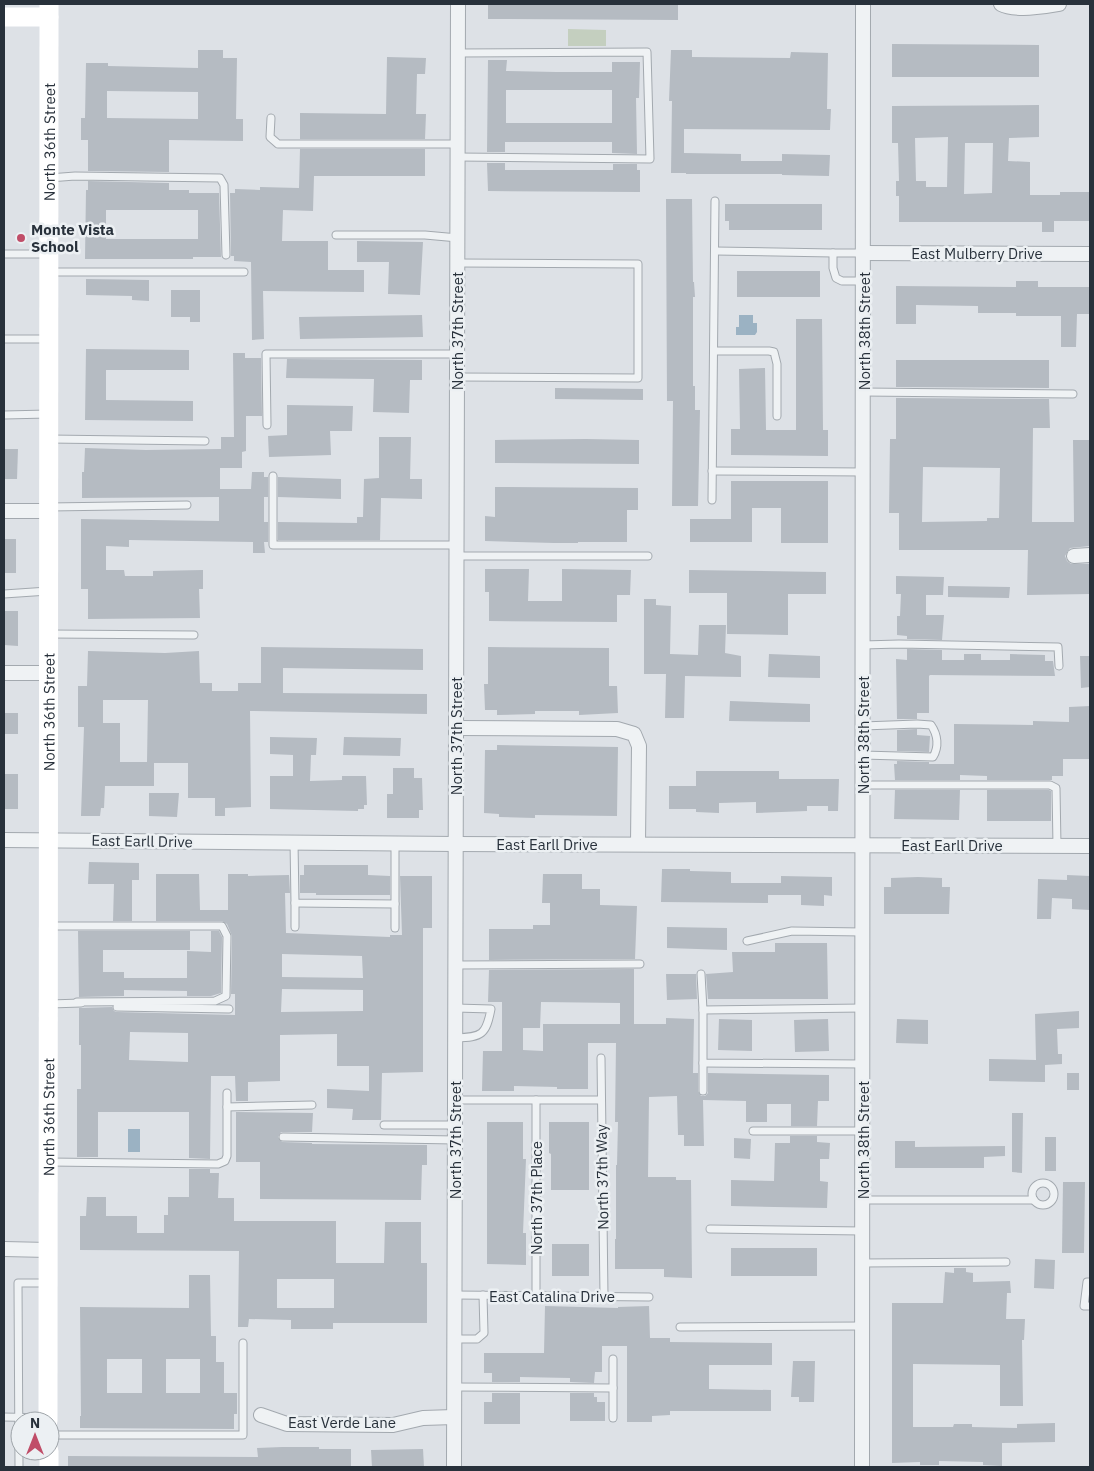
<svg xmlns="http://www.w3.org/2000/svg" width="1094" height="1471" font-family="'IBM Plex Sans',sans-serif">
	<style>
		.green { fill: #c4cfbf }
		.water { fill: #9bb2c3 }
		.building { fill: #b5bbc2; fill-rule: evenodd }
		.lines { fill: none; stroke-linecap: round; stroke-linejoin: round }
		.lane-casing { stroke: #a3a9af; stroke-width: 9 }
		.street-casing { stroke: #a3a9af; stroke-width: 16 }
		.lane { stroke: #eff2f4; stroke-width: 7 }
		.street { stroke: #eff2f4; stroke-width: 14 }
		.secondary { stroke: #fff; stroke-width: 19 }
		.poi-dot { fill: #c04d68; stroke: #ecf0f3; stroke-width: 2 }
		.labels { text-anchor: middle; dominant-baseline: central; stroke-width: 5; stroke-linejoin: round; paint-order: stroke }
		.street-label { font-size: 15px; fill: #28313b; stroke: #ecf0f3 }
		.poi-label { font-size: 15px; font-weight: bold; fill: #28313b; stroke: #ecf0f3; text-anchor: start }
	</style>
	<rect width="100%" height="100%" fill="#dde1e6"/>
	<path class="green" d="M568 29 606 30V46H568Z"/>
	<g class="water">
		<path d="M739 315H753V323H757V332L755 335H736V327H739Z"/>
		<rect x="128" y="1129" width="12" height="23"/>
	</g>
	<g class="building">
		<path d="M488 4H678V20L488 19Z"/>
		<path d="M892 44 1039 45V77H892Z"/>
		<path d="M198 50H223V58H237L236 119H243V141L169 140V172L88 171V140H81V118H85L86 63H108V66L198 68ZM107 91 198 92V119L107 118Z"/>
		<path d="M671 50H692V57L790 58 791 52 828 53 827 109H831L830 130 684 129V153L741 154V161H782V154L830 155 829 176 782 175V174H686V173H671L672 101H669Z"/>
		<path d="M387 57 426 58 425 74H417L416 114H426L425 139H300V113L386 114Z"/>
		<path d="M488 60H507L506 71 556 72H612V62H640L639 98H636L637 154 612 153V142H505V152H487ZM506 90H612V123H506Z"/>
		<path d="M1039 105V137L1009 138 1008 161 1030 162V195H1060V192H1090V221H1054V232H1042V222H899V196H896V181H899L898 143H892V106ZM948 137 947 187H926V181H916L915 138ZM965 143H993L992 193 964 194Z"/>
		<path d="M300 149H425V176H314L313 211 283 210 282 241H328V270H364V292L263 291 264 339 252 340 251 262 234 261V256H231L230 193H235V189L260 190V187L299 188Z"/>
		<path d="M487 163H505V170H613V164H637V170H640V192L488 191Z"/>
		<path d="M88 181 169 183V190H189V193H219L221 257H193V259H85L86 190H88ZM106 210H198V239H106Z"/>
		<path d="M666 199H692L693 282H694L695 297H693V386H695V410H700L698 506H672L673 401H667Z"/>
		<path d="M725 204H822V230H729V221H725Z"/>
		<path d="M357 241 423 242 420 295 388 294 389 262H357Z"/>
		<rect x="737" y="271" width="83" height="26"/>
		<path d="M86 279 149 280V301L132 300V296L86 295Z"/>
		<path d="M1016 281H1038V287H1090V314H1077L1076 347H1061V316H1016V313H978V306L916 305V324H896V286L1016 287Z"/>
		<path d="M171 290H200V322H190V317H171Z"/>
		<path d="M422 315 423 337 300 339 299 317Z"/>
		<path d="M796 319H822L823 430H828V456L731 455V429H740L739 369 765 368 766 430H796Z"/>
		<path d="M86 349 189 350V370H106V400L193 401V421L85 420Z"/>
		<path d="M233 353H245V358H261L262 416H246V451L242 452V468H220V489H251L252 472H264V477H268V497H264V522H268V542H264L265 553H253V542L129 540V547L106 546V570H124L125 576H153V571L203 570V589H199L200 618 88 619V589H81V519L219 521V497L82 498V472H84L85 448 146 450 221 449V437H234Z"/>
		<path d="M287 359 422 360V380H410L409 413 373 412 374 379 286 378Z"/>
		<path d="M896 360H1049V388L896 387Z"/>
		<path d="M555 388 643 389V400L555 399Z"/>
		<path d="M896 398 1049 399 1050 428H1033L1032 522H1074L1073 440H1090V546L1070 548 1065 556 1067 561 1071 564H1090V594L1027 595 1028 550H899V513H889L890 439H896ZM923 467 1000 468 999 518H987V521L922 522Z"/>
		<path d="M287 405 353 406 352 431H330L331 455 269 457 268 436 287 435Z"/>
		<path d="M379 437H411L410 479H422V499L381 498 380 540H278V522L357 523V517H363L364 479 379 478Z"/>
		<path d="M586 439 639 440V464L495 463V440Z"/>
		<path d="M4 449H18L17 479H4Z"/>
		<path d="M278 477 341 479V499L278 497Z"/>
		<path d="M731 481H828V543H781V508H752V542H690V519H731Z"/>
		<path d="M495 487 638 488V510H627V542H578V543H554L485 541V516L495 517Z"/>
		<rect x="4" y="539" width="12" height="34"/>
		<path d="M485 569H529L528 601H562V569L631 570 630 595H617V622L489 621V592H485Z"/>
		<path d="M689 570 826 572V594H788V635L727 634V593H689Z"/>
		<path d="M896 576 944 577 943 595H926V615H944L942 640 907 639V636L897 635V616H900L901 594H896Z"/>
		<path d="M948 586 1010 587 1009 598 948 597Z"/>
		<path d="M644 599H656V605L671 606 670 654 698 655 699 625H726L725 653 741 656V677L685 676 684 718H665L666 674H644Z"/>
		<path d="M4 611H18V646L4 645Z"/>
		<path d="M261 647 423 649V670L283 668V693L427 694V714L250 711 251 807 225 808V816H215V798H188V763H154V786H105L104 808H101L100 816H81L84 727H78V686H87L88 651 165 653 199 651 200 683H212V691H238V683H261ZM103 700H148L147 762H120V723H103Z"/>
		<path d="M488 647 609 648V686H617L618 713 579 715V711H535V714L497 715V710H485L484 684H488Z"/>
		<path d="M907 649 942 650V660H964V654H981V660H1010V654L1045 655V661H1053L1055 676 930 675 929 676V713H917V719H897L896 659 907 660Z"/>
		<path d="M769 654 820 656V678L768 677Z"/>
		<path d="M1080 656H1090V687L1081 688Z"/>
		<path d="M730 701 810 704V722L729 721Z"/>
		<path d="M1090 706V759H1063V776H1052V780H987V776L960 775V780H895L894 764H897V761L929 762V764H954V724L1033 725V721L1069 722V707Z"/>
		<rect x="4" y="713" width="14" height="21"/>
		<path d="M917 729V735L930 736 929 752 897 751V730Z"/>
		<path d="M270 737 317 738 316 755H311L310 781 342 780V776H366L367 805H364V809H358V811L270 809V776H293V755L270 754Z"/>
		<path d="M344 737 401 738 400 756 343 755Z"/>
		<path d="M497 745 618 747 617 816 535 815V818L499 817V814L484 813 485 750H497Z"/>
		<path d="M393 768H414V778H422L423 810H419V818H387V794H393Z"/>
		<path d="M696 771H779V779H839L838 811H828V806H807V811L756 813V802L719 803V813L696 812V809H669V786H696Z"/>
		<rect x="4" y="774" width="14" height="35"/>
		<path d="M895 790H960L959 820 894 819Z"/>
		<path d="M987 790H1049L1051 791V821H987Z"/>
		<path d="M149 793H179L177 817 149 816Z"/>
		<path d="M89 862 139 863V880H132V921H113L114 884H88Z"/>
		<path d="M304 865H368V875L390 876V895H316V893H300V875H304Z"/>
		<path d="M662 869H690V871L731 872V883H781V876L832 877V896L824 895V906L801 905V895H768V903L661 902Z"/>
		<path d="M156 874H199L200 910H228V874H248V876L289 875 290 893H285L286 933 390 937V935H402L400 876H432V928H423V1072L382 1073 381 1120H352L353 1109 327 1108V1089L369 1091V1066H337V1034L280 1035V1081L248 1082V1101H236L235 1076H211L210 1159 189 1158V1112H98V1157H77V1089H81V1045H79V1008L112 1007 114 1011 117 1012 235 1015V994H231L232 936 227 924 222 921H156ZM282 954 362 956 363 978 282 977ZM282 989 363 990V1011L281 1012ZM130 1032 188 1033V1062L129 1060Z"/>
		<path d="M543 874H582V889H600V905L637 906 635 959 489 960V929H533V925H550V903H542Z"/>
		<path d="M1067 875 1090 876V910L1072 909V899L1052 898 1051 919H1037L1038 879 1067 880Z"/>
		<path d="M918 877 942 878V887H950L949 914H884V887H891V878Z"/>
		<path d="M667 927 727 928V950L667 948Z"/>
		<path d="M78 931H190V950H103V972H124V978H187V951L211 952V931H219L222 937 221 993 211 996H187V991L124 990V996L79 997Z"/>
		<path d="M775 943H827L828 999H708L706 974 733 972 732 952H775Z"/>
		<path d="M634 969V1024H666V1018L694 1019 693 1073H698V1091L701 1096H705L708 1093V1073L829 1075V1101H818L817 1126H791V1104H767V1122H746V1101L703 1100 704 1146H684V1135H678L677 1096 649 1097 648 1177H676V1180H691L692 1278 664 1277V1269H615V1239H616V1165H617L618 1122H615L616 1043H588V1089H557V1087L514 1086V1091H482L483 1051H502V1002H488L489 970ZM541 1002 620 1003V1024H543V1051L523 1050V1028H540Z"/>
		<path d="M666 974H696L697 999 667 1000Z"/>
		<path d="M1079 1011V1028L1057 1029 1058 1054H1062V1064L1045 1065V1082L989 1081V1059L1036 1060 1035 1014Z"/>
		<path d="M719 1019 752 1020V1051L718 1050Z"/>
		<path d="M828 1019 829 1051 795 1052 794 1020Z"/>
		<path d="M897 1019 928 1020V1044L896 1043Z"/>
		<rect x="1067" y="1073" width="12" height="17"/>
		<path d="M236 1112 313 1113 312 1132H281L278 1137 282 1142 312 1143V1144L427 1145V1165H422L421 1200 260 1199V1162H236Z"/>
		<path d="M1012 1113H1023L1022 1173 1012 1172Z"/>
		<path d="M487 1122H523V1159H526L523 1233H526V1265L487 1264Z"/>
		<path d="M549 1122H589V1190H551V1154L549 1153Z"/>
		<path d="M790 1136H817V1142L830 1143 829 1159H820V1181L828 1182 827 1208 731 1206V1180L774 1181 775 1143H790Z"/>
		<rect x="1045" y="1137" width="11" height="34"/>
		<path d="M734 1138 751 1139 750 1159 734 1158Z"/>
		<path d="M895 1141H915V1147L1005 1146V1156L984 1157V1168H895Z"/>
		<path d="M189 1169H210V1173H219L218 1198H234V1221H336V1263H384L385 1222H421V1263H427V1323H333V1329H291V1320L249 1319 248 1327H238L239 1251 80 1250V1216H86L87 1197H106V1216H137V1233H164V1215H168V1197H189ZM277 1279H334V1308H277Z"/>
		<path d="M1063 1182H1085L1084 1253H1062Z"/>
		<rect x="552" y="1244" width="37" height="32"/>
		<rect x="731" y="1248" width="86" height="28"/>
		<path d="M1035 1259 1055 1260 1054 1289 1034 1288Z"/>
		<path d="M954 1268H966V1272L973 1273V1282L1010 1281 1011 1293H1007L1006 1319H1025L1024 1340H1022L1023 1406H1000V1365L913 1364V1427H953L954 1424H972V1427L1017 1428V1424L1055 1423V1442L1002 1443V1466L983 1465V1462L939 1461V1465H920V1462L892 1463V1303H943L945 1272 954 1273Z"/>
		<path d="M189 1275H210L211 1336H216V1362H224V1393H237V1414H234V1429L80 1428V1416H81L80 1307 189 1308ZM107 1359H142V1393H107ZM166 1359H200V1393H166Z"/>
		<path d="M545 1306 618 1308V1307L649 1306 650 1338H670V1342L772 1343V1365H709V1389L771 1390V1411H670V1415L652 1416V1422H627V1346H602V1372H595L594 1383 570 1382V1378L520 1377V1382H492V1373H484V1353H544Z"/>
		<path d="M793 1361H815L814 1402H799V1397H791Z"/>
		<path d="M492 1393H520V1424H484V1402H492Z"/>
		<path d="M570 1393H594V1397H597V1402H605V1421H570Z"/>
		<path d="M282 1447H319V1449H351V1467H68V1456L258 1457 257 1448Z"/>
		<path d="M423 1449 424 1467H372L371 1450Z"/>
	</g>
	<g class="lines">
		<defs>
			<g id="lane">
				<path d="M271 118 270 137 278 144H458"/>
				<path d="M458 157 650 159 647 52 458 53"/>
				<path d="M49 178 75 176 220 178 224 185 226 255"/>
				<path d="M336 235H425L458 238"/>
				<path d="M715 251 833 253"/>
				<path d="M4 254H48"/>
				<path d="M49 272H244"/>
				<path d="M863 281H842L836 278 833 268V253H864"/>
				<path d="M4 339H48"/>
				<path d="M714 351H769L774 352 777 364V416"/>
				<path d="M457 377 638 378V264L457 263"/>
				<path d="M863 392 1073 394"/>
				<path d="M4 415 48 414"/>
				<path d="M267 425 266 354H457"/>
				<path d="M49 439 205 441"/>
				<path d="M712 471 863 472"/>
				<path d="M273 476V545H457"/>
				<path d="M712 500 715 201"/>
				<path d="M49 507 187 505"/>
				<path d="M457 556H648"/>
				<path d="M4 594 48 591"/>
				<path d="M49 634 194 635"/>
				<path d="M863 645 899 644 1058 647 1059 666"/>
				<path d="M863 755 933 757C939 747 938 735 931 725L917 724 863 726"/>
				<path d="M863 785H1050L1056 788 1057 846"/>
				<path d="M294 842 295 903 395 904V843"/>
				<path d="M49 926H222L227 936 226 996 215 1001 77 1002"/>
				<path d="M295 927V903"/>
				<path d="M395 928V904"/>
				<path d="M747 941 792 931 863 932"/>
				<path d="M456 965 640 964"/>
				<path d="M701 974 703 1010"/>
				<path d="M50 1004 81 1003"/>
				<path d="M117 1007 229 1009"/>
				<path d="M456 1008 491 1009C486 1035 482 1037 456 1038"/>
				<path d="M601 1058 604 1296"/>
				<path d="M703 1063V1091"/>
				<path d="M863 1064 703 1063V1010L863 1008"/>
				<path d="M455 1100H601"/>
				<path d="M536 1100V1296"/>
				<path d="M227 1107 312 1105"/>
				<path d="M384 1125H455"/>
				<path d="M753 1131H863"/>
				<path d="M283 1137 455 1140"/>
				<path d="M49 1162 218 1164 225 1161 227 1156V1093"/>
				<circle cx="1043" cy="1194" r="11"/>
				<path d="M863 1200H1034"/>
				<path d="M710 1229 863 1231"/>
				<path d="M863 1263 1006 1262"/>
				<path d="M1090 1282H1087L1084 1306H1090"/>
				<path d="M455 1295 649 1297"/>
				<path d="M680 1327 863 1326"/>
				<path d="M455 1339H477L484 1333 483 1295"/>
				<path d="M613 1359V1418"/>
				<path d="M454 1387 613 1388"/>
				<path d="M4 1417 48 1418"/>
				<path d="M50 1435H243V1343"/>
				<path d="M19 1467 18 1283H47"/>
			</g>
			<g id="street">
				<path d="M1001 4C1014 11 1044 7 1059 4"/>
				<path d="M864 253 1090 254"/>
				<path d="M4 511H49"/>
				<path d="M1074 556 1090 555"/>
				<path d="M4 673H49"/>
				<path d="M456 728 617 729 634 734 639 746 638 844"/>
				<path d="M4 840 456 844 1090 846"/>
				<path d="M4 1249 48 1250"/>
				<path d="M261 1415 287 1424 393 1425 423 1418 454 1417"/>
				<path d="M454 1467 458 4"/>
				<path d="M862 1467 863 4"/>
			</g>
		</defs>
		<use href="#lane" class="lane-casing"/>
		<use href="#street" class="street-casing"/>
		<use href="#lane" class="lane"/>
		<use href="#street" class="street"/>
		<g class="secondary">
			<path d="M4 17H49"/>
			<path id="s1" d="M48 1421 49 4"/>
			<path d="M49 1451V1467"/>
		</g>
	</g>
	<circle class="poi-dot" cx="21" cy="238" r="5"/>
	<g class="labels">
		<g class="street-label">
			<text stroke="none"><textPath href="#s1" startOffset="1279">North 36th Street</textPath></text>
			<text x="977" y="253">East Mulberry Drive</text>
			<text transform="translate(457 331) rotate(-90)">North 37th Street</text>
			<text transform="translate(864 331) rotate(-90)">North 38th Street</text>
			<text stroke="none"><textPath href="#s1" startOffset="709">North 36th Street</textPath></text>
			<text transform="translate(863 735) rotate(-90)">North 38th Street</text>
			<text transform="translate(456 736) rotate(-90)">North 37th Street</text>
			<text transform="translate(142 841) rotate(1)">East Earll Drive</text>
			<text x="547" y="844">East Earll Drive</text>
			<text x="952" y="845">East Earll Drive</text>
			<text stroke="none"><textPath href="#s1" startOffset="304">North 36th Street</textPath></text>
			<text transform="translate(455 1140) rotate(-90)">North 37th Street</text>
			<text transform="translate(863 1140) rotate(-90)">North 38th Street</text>
			<text transform="translate(602 1177) rotate(-91)">North 37th Way</text>
			<text transform="translate(536 1198) rotate(-90)">North 37th Place</text>
			<text x="552" y="1296">East Catalina Drive</text>
			<text x="342" y="1422">East Verde Lane</text>
		</g>
		<g class="poi-label">
			<text x="31" y="229">Monte Vista<tspan x="31" dy="17">School</tspan></text>
		</g>
	</g>
	<rect width="1094" height="1471" fill="none" stroke="#28313b" stroke-width="10"/>
	<g transform="translate(35 1436)"><circle r="24" fill="#ecf0f3" stroke="#9ea4a9"/>
	<path d="M0-4L9 19L0 12L-9 19Z" fill="#c04d68"/>
	<text y="-8" font-size="14" font-weight="bold" text-anchor="middle" fill="#28313b">N</text>
	</g>
</svg>
